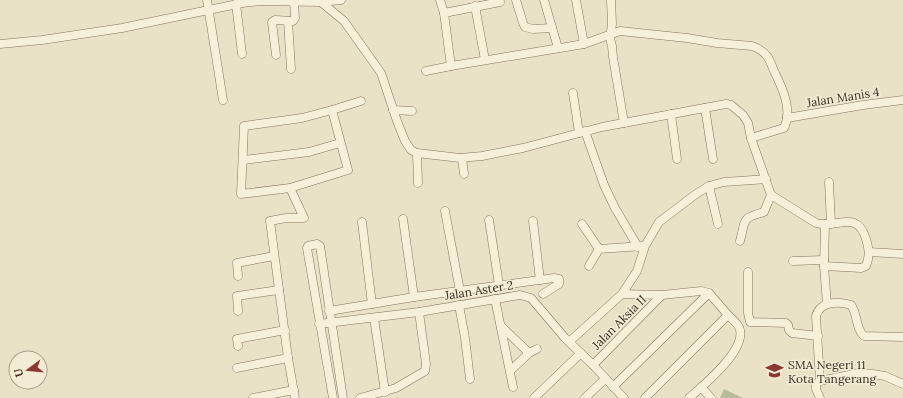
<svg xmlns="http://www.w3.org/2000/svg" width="903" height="398" font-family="Lora,serif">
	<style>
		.cemetery { fill: #b7bd9a }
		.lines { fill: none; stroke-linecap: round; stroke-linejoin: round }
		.minor-casing { stroke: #84745e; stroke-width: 9 }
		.minor { stroke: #f6efd9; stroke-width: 8 }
		.labels { text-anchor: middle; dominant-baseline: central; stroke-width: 3; stroke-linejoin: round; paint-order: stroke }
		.street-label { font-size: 12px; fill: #362c20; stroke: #f2ecd5 }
		.poi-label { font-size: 12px; fill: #362c20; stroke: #f2ecd5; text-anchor: start }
	</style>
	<rect width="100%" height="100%" fill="#eae2c7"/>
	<path class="cemetery" d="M724 389 743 398H720Z"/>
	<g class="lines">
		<defs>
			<g id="minor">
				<path d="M207 0 223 100"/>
				<path d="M440 0 444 13 451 66"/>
				<path d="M516 0 523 23 525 27 533 29 552 28"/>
				<path d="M544 0 558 48"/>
				<path d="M576 0 584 44"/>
				<path d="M611 0 612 24 610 38 612 46 613 57 624 123"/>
				<path d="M321 2 344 21 381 73 397 121 405 141 411 150 417 153 460 158 482 156 523 148 602 127 726 104 731 105 743 115 748 123 751 138 771 195 816 223C837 229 857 209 866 239 869 249 870 256 866 266L861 268 824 266"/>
				<path d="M236 4 242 54"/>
				<path d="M475 6 485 60"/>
				<path d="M444 13 500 2"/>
				<path d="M288 21 291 69"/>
				<path d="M0 44 42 40 122 28 242 3 262 1 321 2 341 0"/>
				<path d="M276 55 272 22 275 20 293 21 295 18 294 1"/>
				<path d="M426 71 451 66 584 44 620 31 687 38 717 43 752 46C758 48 763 51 767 56 770 60 772 66 774 71 782 87 793 110 784 128L751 138"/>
				<path d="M573 93 579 133"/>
				<path d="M705 108 713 159"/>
				<path d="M332 110 348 170 290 188 241 194 244 126 302 118Z"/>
				<path d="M332 110 361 101"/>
				<path d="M393 110 412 111"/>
				<path d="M671 114 677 159"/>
				<path d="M787 118 863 105 903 100"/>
				<path d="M585 131 604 185 615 208 638 247"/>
				<path d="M417 153 418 183"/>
				<path d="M462 158 464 174"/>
				<path d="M243 160 309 152 340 143"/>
				<path d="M829 182 831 224"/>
				<path d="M709 186 718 224"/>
				<path d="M290 188 304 218H286L270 221 288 358 295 398"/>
				<path d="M445 211 460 291"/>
				<path d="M403 219 414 297"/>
				<path d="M489 220 499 285"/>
				<path d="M533 221 540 280"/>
				<path d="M362 222 372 304"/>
				<path d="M582 224 599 249"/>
				<path d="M825 224 824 266 827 304"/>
				<path d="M740 241C746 219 741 218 764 212L771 195"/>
				<path d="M869 252 903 254"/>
				<path d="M793 261 824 260"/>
				<path d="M589 266 599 249 643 246"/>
				<path d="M748 272V313L750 322 786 323 788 325 789 330 792 333 818 336"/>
				<path d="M238 276 237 263 274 256"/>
				<path d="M622 294 662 295 701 291 709 293 728 315"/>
				<path d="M495 299 513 387"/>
				<path d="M459 305 465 338 470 379"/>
				<path d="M238 311 237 296 279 290"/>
				<path d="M329 311 414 297 554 278 559 279V284L543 294"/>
				<path d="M374 318 385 392"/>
				<path d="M319 324 419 312 520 295 531 298 565 338 593 365 624 398"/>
				<path d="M501 326 529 353"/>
				<path d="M569 342 622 294 637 271 645 246 659 222 667 216 696 194 709 186 724 182 766 179"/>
				<path d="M238 346 237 339 285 330"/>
				<path d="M593 365 662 295"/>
				<path d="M237 368 288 358"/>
				<path d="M510 371 529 353 537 349"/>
				<path d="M820 381 816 316C820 301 839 301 851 305 858 314 855 328 864 336L903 337"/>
				<path d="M613 387 709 293"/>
				<path d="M701 387 711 398"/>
				<path d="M253 398 294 390"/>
				<path d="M333 398 307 248 308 246 317 244 320 246 343 398"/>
				<path d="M360 398 396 388 425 371 426 364 419 312"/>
				<path d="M534 398 581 353"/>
				<path d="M585 398 605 379"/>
				<path d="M645 398 728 315C732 319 739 324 740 330 745 351 704 385 689 398"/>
				<path d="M820 398 816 389V384L820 381 854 374H873L885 376 903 384"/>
			</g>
		</defs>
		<use href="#minor" class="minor-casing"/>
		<use href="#minor" class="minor"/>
	</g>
	<defs>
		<symbol id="school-bare" viewBox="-9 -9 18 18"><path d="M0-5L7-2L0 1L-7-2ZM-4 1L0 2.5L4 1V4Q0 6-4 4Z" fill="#8e3833" stroke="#f2ecd5" stroke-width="2.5" paint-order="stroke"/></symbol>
	</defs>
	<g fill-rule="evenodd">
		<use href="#school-bare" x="762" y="358" width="25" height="25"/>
	</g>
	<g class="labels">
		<g class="street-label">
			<text transform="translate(843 97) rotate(-9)">Jalan Manis 4</text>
			<text transform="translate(479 290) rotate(-9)">Jalan Aster 2</text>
			<text transform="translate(619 322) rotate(-45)">Jalan Aksia II</text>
		</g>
		<g class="poi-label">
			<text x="788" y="364">SMA Negeri 11<tspan x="788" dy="14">Kota Tangerang</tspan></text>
		</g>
	</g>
	<g transform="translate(28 370) rotate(254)"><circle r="19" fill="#f2ecd5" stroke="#a79f8d"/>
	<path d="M0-3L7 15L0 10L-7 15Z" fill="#8e3833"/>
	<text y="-6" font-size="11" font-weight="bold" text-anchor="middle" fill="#362c20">U</text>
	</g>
</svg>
